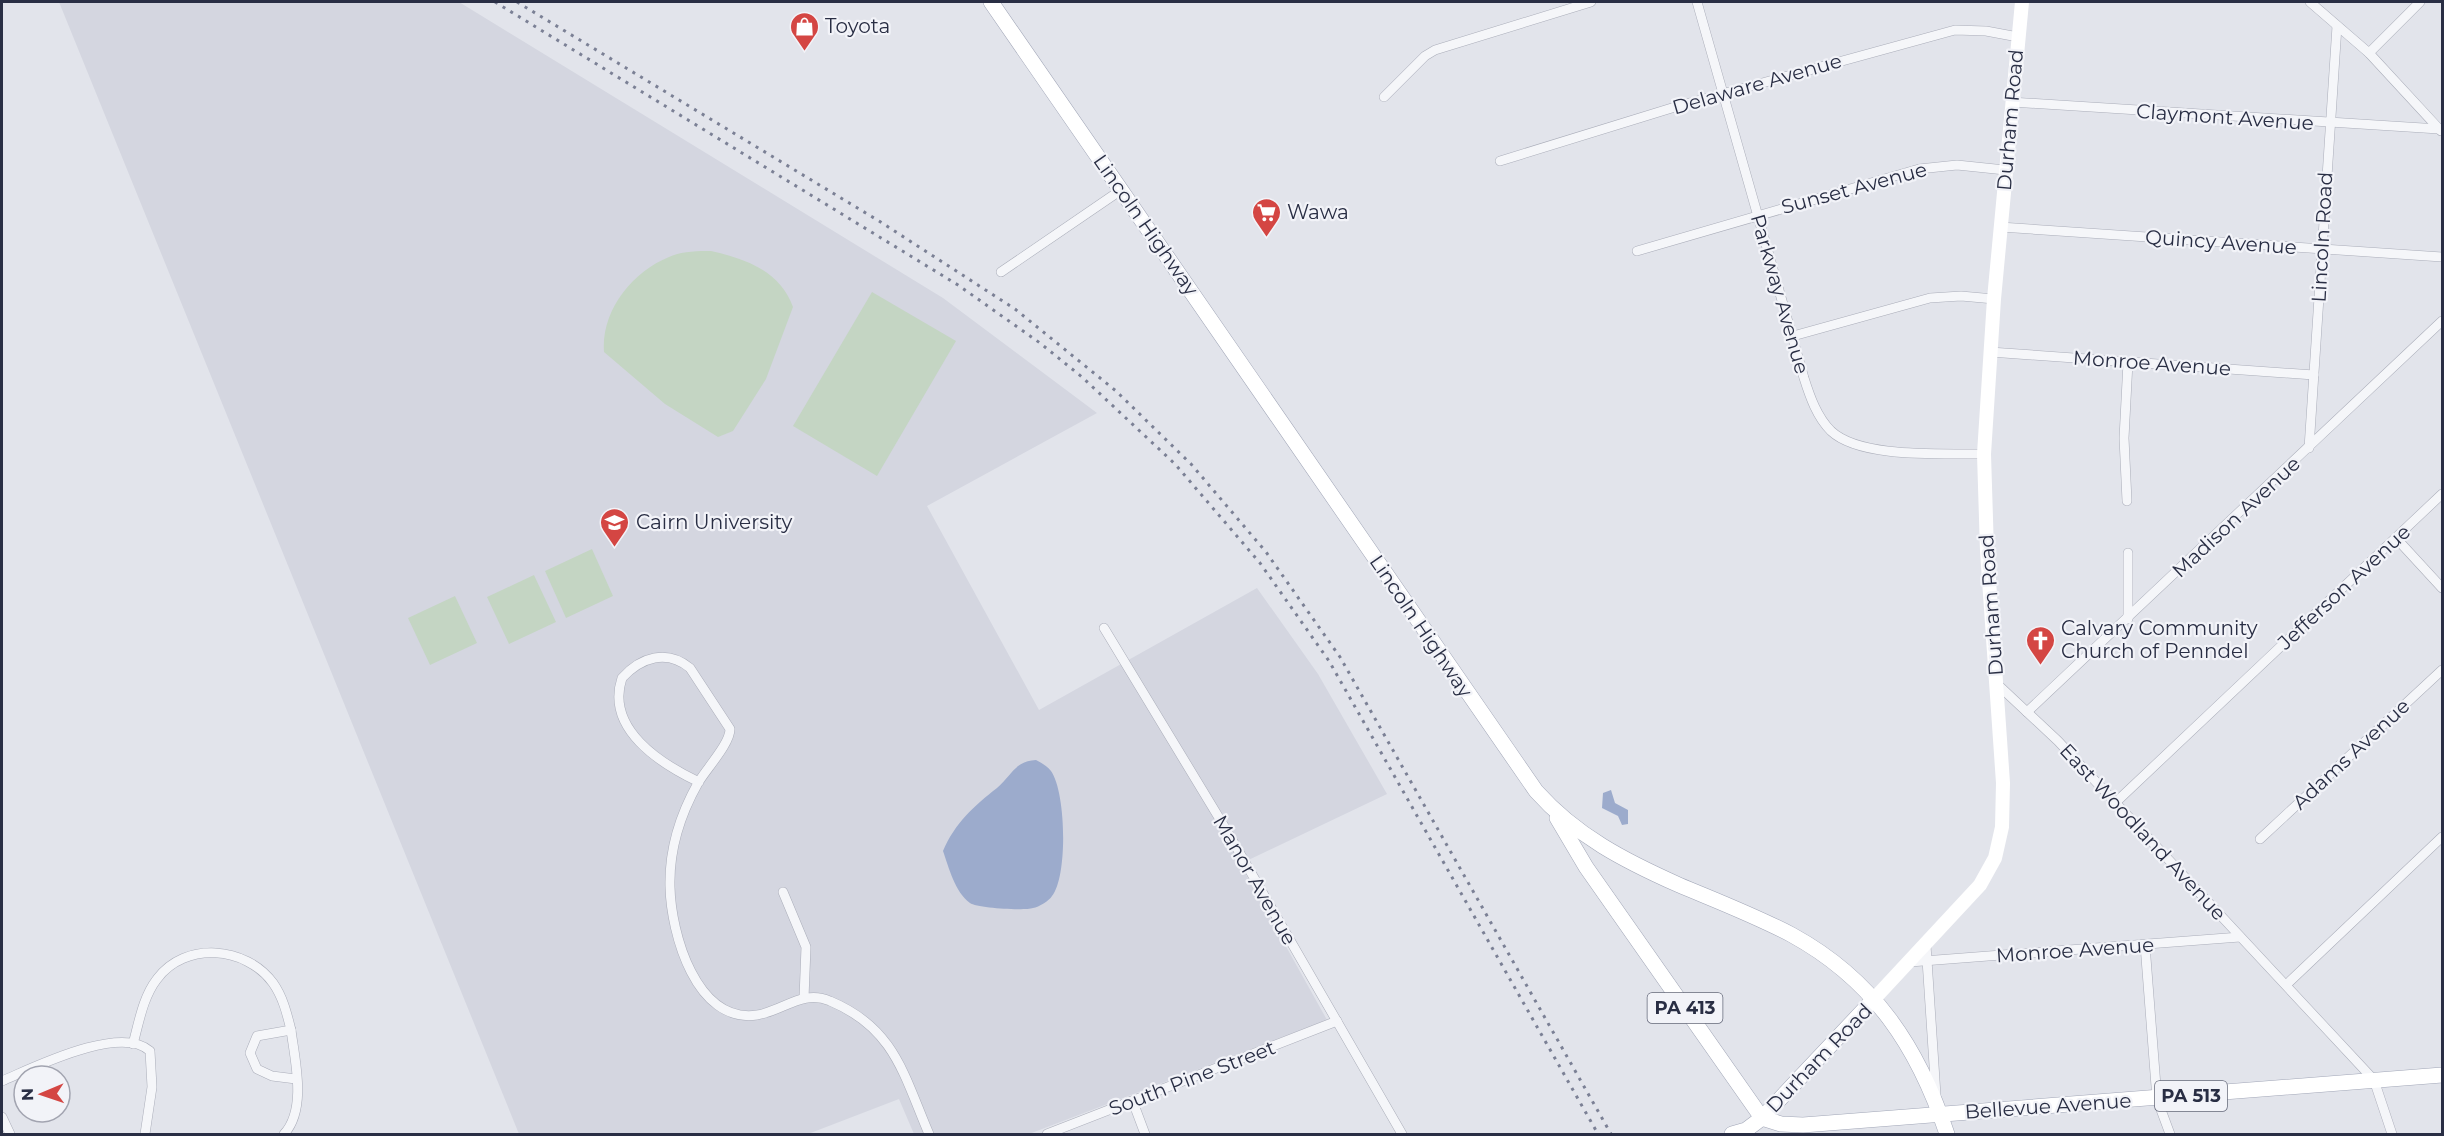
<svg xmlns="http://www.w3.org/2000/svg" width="2444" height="1136" font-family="Montserrat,sans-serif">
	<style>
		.built { fill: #d4d6e0 }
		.green { fill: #c4d5c3 }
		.water { fill: #9cabcc }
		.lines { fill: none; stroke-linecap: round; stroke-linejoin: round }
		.minor-casing { stroke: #aaadb9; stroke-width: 10 }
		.primary-casing { stroke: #a1a6b7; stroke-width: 16 }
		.minor { stroke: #f5f6f9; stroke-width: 9 }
		.secondary { stroke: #fff; stroke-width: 14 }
		.primary { stroke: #fff; stroke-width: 15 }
		.rail { stroke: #7b8095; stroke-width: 3; stroke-dasharray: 3 6; stroke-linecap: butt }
		.labels { text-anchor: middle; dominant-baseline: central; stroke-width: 4.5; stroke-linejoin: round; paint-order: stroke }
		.shield { fill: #f2f3f8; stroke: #65697a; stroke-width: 1.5 }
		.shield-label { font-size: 18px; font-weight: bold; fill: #292e44 }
		.poi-label { font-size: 20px; fill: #292e44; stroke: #f2f3f8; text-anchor: start }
		.street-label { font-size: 20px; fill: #292e44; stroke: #f2f3f8 }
	</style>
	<rect width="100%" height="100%" fill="#e2e4eb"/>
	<path class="built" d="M59 2H459L943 298 1097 413 927 506 1039 710 1257 588 1318 674 1387 794 1240 864 1327 1020 1029 1134H914L899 1099 808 1134H519Z"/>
	<g class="green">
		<path d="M711 251C746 259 780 271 793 307L766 379 733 431 718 437 665 404 604 352C601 311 632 272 669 257 683 251 697 251 711 251Z"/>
		<path d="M872 292 956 341 877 476 793 426Z"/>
		<path d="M592 549 613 596 566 618 545 571Z"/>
		<path d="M534 575 556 622 509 644 487 597Z"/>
		<path d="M455 596 477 643 430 665 408 618Z"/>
	</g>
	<g class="water">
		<path d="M1036 760C1042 763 1047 766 1051 771 1066 792 1068 876 1052 896 1049 901 1039 907 1033 908 1024 911 977 908 970 903 955 892 949 868 943 851 955 823 974 806 997 788 1012 775 1015 761 1036 760Z"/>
		<path d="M1611 790 1615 803 1628 810V824L1622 825 1618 816 1602 808 1603 793Z"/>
	</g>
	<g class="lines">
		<defs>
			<g id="minor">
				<path d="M1697 2 1804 378C1810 397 1817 417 1831 431 1861 459 1944 453 1984 454"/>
				<path d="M2310 2 2369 53 2441 131"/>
				<path d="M2369 53 2420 2"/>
				<path d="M1384 97 1425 56 1435 50 1591 2"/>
				<path d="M2011 102 2439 129"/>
				<path d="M1500 161 1675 107 1955 30 1986 31 2018 37"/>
				<path d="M2000 227 2442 257"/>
				<path d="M1637 251 1919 169 1957 165 2005 170"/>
				<path d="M1001 272 1121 190"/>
				<path d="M1793 336 1930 298 1961 296 1994 299"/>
				<path d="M1990 352 2314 375"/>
				<path d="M2309 448 2337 26"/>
				<path d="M2127 501 2124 438 2128 362"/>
				<path d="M2396 538 2442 588"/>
				<path d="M2128 619V553"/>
				<path d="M1104 628 1227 831 1402 1134"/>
				<path d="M1996 683 2058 741 2374 1080 2392 1134"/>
				<path d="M2027 712 2442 321"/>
				<path d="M699 782C661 764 605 729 622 678 641 657 667 649 690 668L730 729C730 744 706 769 698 783 680 815 669 851 670 887 671 933 696 1024 757 1015 783 1011 803 989 830 1001 895 1028 904 1076 929 1134"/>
				<path d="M2115 803 2442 494"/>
				<path d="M2260 839 2442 670"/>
				<path d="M783 892 806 947 804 998"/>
				<path d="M1926 945 1936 1095"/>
				<path d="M2145 945 2157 1099 2170 1134"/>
				<path d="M1910 962 2240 937"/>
				<path d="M2286 985 2442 837"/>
				<path d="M133 1044C139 1022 143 997 157 979 185 941 246 946 273 983 283 997 287 1014 291 1030L257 1036 250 1053 257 1069 272 1076 296 1079"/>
				<path d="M2 1081C33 1068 120 1024 150 1051L152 1087 145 1134"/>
				<path d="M1133 1102 1145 1134"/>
				<path d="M2 1117 10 1134"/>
				<path d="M284 1134C307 1109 295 1061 291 1030"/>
				<path d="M1047 1134 1337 1021"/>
			</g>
			<g id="primary">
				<path d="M991 2 1536 791C1576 836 1625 861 1679 885 1717 901 1756 916 1792 935 1874 980 1918 1047 1947 1134"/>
				<path d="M1557 818 1586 867 1762 1118"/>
				<path d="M1762 1118 1781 1124 1803 1125 2442 1075"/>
				<path d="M1732 1134 1746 1130 1762 1118 1874 999"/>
			</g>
		</defs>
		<use href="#minor" class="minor-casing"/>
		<use href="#primary" class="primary-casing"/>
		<use href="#minor" class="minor"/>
		<path class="secondary" d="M1874 999 1980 885 1995 858 2002 827 2003 783 1987 551 1984 454 1994 299 2022 2"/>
		<use href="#primary" class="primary"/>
		<g class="rail">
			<path d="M495 2 958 285 1040 343 1082 377 1175 464 1260 563 1329 661 1598 1134"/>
			<path d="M517 2 879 221 1015 309 1116 391 1191 464 1266 552 1340 657 1611 1134"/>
		</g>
	</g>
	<defs>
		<symbol id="shop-pin" viewBox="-11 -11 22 30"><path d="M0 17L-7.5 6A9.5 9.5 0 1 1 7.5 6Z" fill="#d44643" stroke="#f2f3f8"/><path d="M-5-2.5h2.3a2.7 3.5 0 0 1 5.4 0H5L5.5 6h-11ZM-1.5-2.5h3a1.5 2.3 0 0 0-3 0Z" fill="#fff"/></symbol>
		<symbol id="supermarket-pin" viewBox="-11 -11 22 30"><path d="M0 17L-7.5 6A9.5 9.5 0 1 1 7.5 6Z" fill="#d44643" stroke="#f2f3f8"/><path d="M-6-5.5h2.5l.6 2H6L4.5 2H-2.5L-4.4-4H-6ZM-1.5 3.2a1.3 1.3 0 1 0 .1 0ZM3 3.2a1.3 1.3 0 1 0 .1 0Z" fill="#fff"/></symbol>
		<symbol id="university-pin" viewBox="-11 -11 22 30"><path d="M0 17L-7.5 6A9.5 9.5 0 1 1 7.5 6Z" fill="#d44643" stroke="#f2f3f8"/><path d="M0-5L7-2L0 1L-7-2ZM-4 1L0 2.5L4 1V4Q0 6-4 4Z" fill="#fff"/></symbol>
		<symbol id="church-pin" viewBox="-11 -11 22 30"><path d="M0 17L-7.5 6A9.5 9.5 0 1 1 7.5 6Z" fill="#d44643" stroke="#f2f3f8"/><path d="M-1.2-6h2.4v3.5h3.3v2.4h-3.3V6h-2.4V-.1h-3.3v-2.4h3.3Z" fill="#fff"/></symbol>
	</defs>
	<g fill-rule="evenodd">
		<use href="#shop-pin" x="788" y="10" width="33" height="45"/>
		<use href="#supermarket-pin" x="1250" y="196" width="33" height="45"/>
		<use href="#university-pin" x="598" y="506" width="33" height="45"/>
		<use href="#church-pin" x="2024" y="624" width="33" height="45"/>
	</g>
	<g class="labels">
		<g class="shield">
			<rect x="1647.5" y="993" width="75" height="30" rx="4.5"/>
			<rect x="2155" y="1081" width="72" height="30" rx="4.5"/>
		</g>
		<g class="shield-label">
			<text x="1685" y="1008">PA 413</text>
			<text x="2191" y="1096">PA 513</text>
		</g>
		<g class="poi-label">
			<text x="825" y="26">Toyota</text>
			<text x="1287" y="212">Wawa</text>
			<text x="636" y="522">Cairn University</text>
			<text x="2061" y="628">Calvary Community<tspan x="2061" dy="23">Church of Penndel</tspan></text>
		</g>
		<g class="street-label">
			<text transform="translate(1757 84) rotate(-16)">Delaware Avenue</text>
			<text transform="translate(2225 117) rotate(4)">Claymont Avenue</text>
			<text transform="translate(2010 120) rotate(-85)">Durham Road</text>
			<text transform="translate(1854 188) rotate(-15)">Sunset Avenue</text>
			<text transform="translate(1146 225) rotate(55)">Lincoln Highway</text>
			<text transform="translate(2322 237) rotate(-87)">Lincoln Road</text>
			<text transform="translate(2221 242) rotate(4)">Quincy Avenue</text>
			<text transform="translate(1780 294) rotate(74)">Parkway Avenue</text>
			<text transform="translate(2152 363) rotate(4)">Monroe Avenue</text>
			<text transform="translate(2236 517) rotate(-43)">Madison Avenue</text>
			<text transform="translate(2344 587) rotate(-43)">Jefferson Avenue</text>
			<text transform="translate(1991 605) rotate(-94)">Durham Road</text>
			<text transform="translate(1421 626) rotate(56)">Lincoln Highway</text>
			<text transform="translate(2351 754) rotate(-43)">Adams Avenue</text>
			<text transform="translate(2143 832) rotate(47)">East Woodland Avenue</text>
			<text transform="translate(1255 880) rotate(60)">Manor Avenue</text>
			<text transform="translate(2075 950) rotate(-4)">Monroe Avenue</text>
			<text transform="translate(1819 1058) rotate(-46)">Durham Road</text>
			<text transform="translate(1192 1078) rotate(-21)">South Pine Street</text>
			<text transform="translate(2048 1106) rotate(-4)">Bellevue Avenue</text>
		</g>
	</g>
	<rect width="2444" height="1136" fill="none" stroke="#292e44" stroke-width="6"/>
	<g transform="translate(42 1094) rotate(268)"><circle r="28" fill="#f2f3f8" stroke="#a2a4b0" stroke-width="1.5"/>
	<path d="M0-4.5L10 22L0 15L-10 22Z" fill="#d44643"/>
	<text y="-9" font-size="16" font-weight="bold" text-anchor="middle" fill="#292e44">N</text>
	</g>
</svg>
